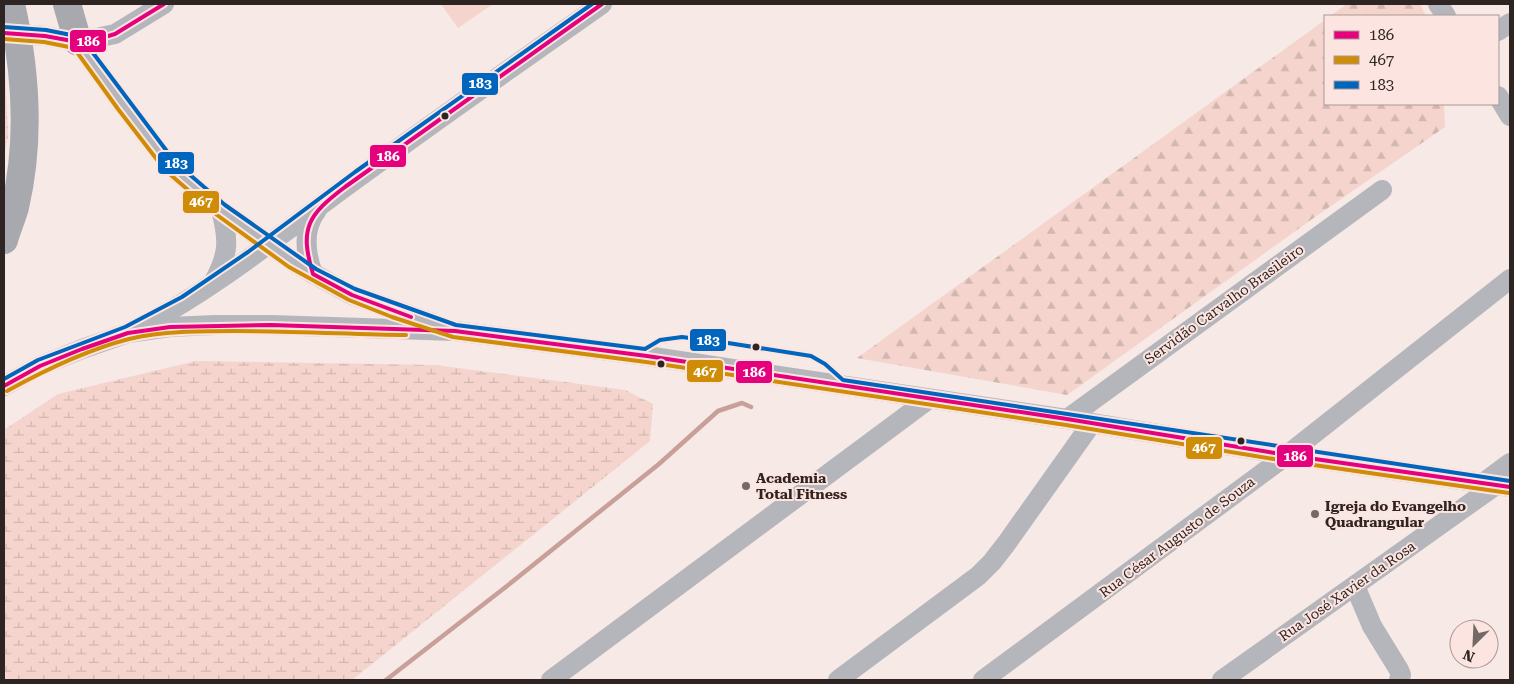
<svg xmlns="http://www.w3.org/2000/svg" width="1514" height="684" font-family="'Roboto Serif',serif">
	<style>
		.grass { fill: url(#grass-dots) }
		.forest { fill: url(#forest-firs) }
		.wetland { fill: url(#wetland-marsh) }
		.pitch { fill: #f4d4cd }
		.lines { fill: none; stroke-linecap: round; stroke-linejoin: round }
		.stream { stroke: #c8a099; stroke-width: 4.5 }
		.minor { stroke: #b4b6bb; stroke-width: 20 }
		.highway { stroke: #a7a9ae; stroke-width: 28 }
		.bus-1-casing { stroke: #fce5e0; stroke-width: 8 }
		.bus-2-casing { stroke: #fce5e0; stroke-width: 8 }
		.bus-3-casing { stroke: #fce5e0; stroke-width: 8 }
		.bus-1 { stroke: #e5007d; stroke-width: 4 }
		.bus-2 { stroke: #cf8c07; stroke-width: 4 }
		.bus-3 { stroke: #0065bd; stroke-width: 4 }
		.bus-dot { fill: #2e2422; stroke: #fce5e0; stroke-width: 2 }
		.poi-dot { fill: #746967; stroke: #fce5e0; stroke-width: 2 }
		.labels { text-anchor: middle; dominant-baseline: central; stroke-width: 4; stroke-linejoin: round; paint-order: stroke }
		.street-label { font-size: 14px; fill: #2e2422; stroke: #fce5e0 }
		.poi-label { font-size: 14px; font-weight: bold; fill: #2e2422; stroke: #fce5e0; text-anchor: start }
		.line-badge { stroke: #fce5e0; stroke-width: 2 }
		.badge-label { font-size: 14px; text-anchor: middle; font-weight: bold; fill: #fff }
	</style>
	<defs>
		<pattern id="grass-dots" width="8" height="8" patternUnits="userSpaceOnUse" patternTransform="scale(1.25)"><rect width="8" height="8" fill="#f4d4cd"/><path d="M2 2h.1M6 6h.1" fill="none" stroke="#d2b6b0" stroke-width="1.8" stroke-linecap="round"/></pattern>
		<pattern id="forest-firs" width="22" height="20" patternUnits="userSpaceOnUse" patternTransform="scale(1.25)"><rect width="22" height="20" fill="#f4d4cd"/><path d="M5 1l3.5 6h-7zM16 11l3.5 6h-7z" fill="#d2b6b0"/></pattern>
		<pattern id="wetland-marsh" width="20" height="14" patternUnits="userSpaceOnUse" patternTransform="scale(1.25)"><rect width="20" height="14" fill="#f4d4cd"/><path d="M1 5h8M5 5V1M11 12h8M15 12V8" fill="none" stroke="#d2b6b0"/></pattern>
	</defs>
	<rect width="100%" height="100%" fill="#f6e9e6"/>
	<path class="grass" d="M4 45 8 136 4 157Z"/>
	<g class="forest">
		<path d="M1347 4H1420L1426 16H1330Z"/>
		<path d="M1325 20V104H1444L1445 127 1315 217 1067 395 857 358Z"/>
	</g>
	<path class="wetland" d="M196 361 435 365 625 390 653 404 650 441 352 680H4V430L58 394Z"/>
	<path class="pitch" d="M441 4H493L458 28Z"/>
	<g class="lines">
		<path class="stream" d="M386 680 507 586 659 464 718 411 742 403 751 407"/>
		<g class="minor">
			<path d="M1438 4 1446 16"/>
			<path d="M1498 31 1510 23"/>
			<path d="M5 33 45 36 78 42 123 105 170 166 221 210 293 262 330 283 352 295 432 323"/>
			<path d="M78 42 115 34 164 4"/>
			<path d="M1498 96 1510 116"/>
			<path d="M313 274C305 252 302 229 317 210"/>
			<path d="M213 283C229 255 229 240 221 210"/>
			<path d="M141 327C219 286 287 229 359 177 439 118 521 61 602 4"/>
			<path d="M4 386 40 366 82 349 128 333 170 327 215 325H271L455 331 647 356 1067 419 1287 455 1510 487"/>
			<path d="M1067 419 1382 190"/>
			<path d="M1483 483 1510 463"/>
			<path d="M1355 586 1372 626 1399 670 1401 675 1399 680"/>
			<path d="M551 680 929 399"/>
			<path d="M838 680 978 576 992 562 1006 544 1092 423"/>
			<path d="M983 680 1287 455 1510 279"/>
			<path d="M1222 680 1496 485"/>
		</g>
		<g class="highway">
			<path d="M67 4 78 42"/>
			<path d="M4 240C7 229 12 218 15 207 31 139 26 71 11 4"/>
		</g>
		<defs>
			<g id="bus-1">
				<path d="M4 33 45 36 78 42 95 40 115 34 164 4"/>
				<path d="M411 317 352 295 313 274C299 228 308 215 345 187L602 4"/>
				<path d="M4 386 40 366 82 349 128 333 170 327 271 325 455 331 647 356 1067 419 1287 455 1510 487"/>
			</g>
			<g id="bus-2">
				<path d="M4 39 44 42 74 48 118 109 165 170 217 215 289 267 349 300 392 317 453 337 646 362 1066 425 1286 461 1509 493"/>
				<path d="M7 391C45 370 86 350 129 339 163 331 200 331 235 331 292 331 349 334 406 335"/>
			</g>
			<g id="bus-3">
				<path d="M4 27 46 30 81 37 175 162 225 205 316 269 355 289 456 325 645 349 660 340 682 337 728 343 811 356 825 364 843 380C1065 412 1287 449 1510 481"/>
				<path d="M4 379 38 360 125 327 182 297 248 252 355 172 592 4"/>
			</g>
		</defs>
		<use href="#bus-1" class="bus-1-casing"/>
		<use href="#bus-2" class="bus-2-casing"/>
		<use href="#bus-3" class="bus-3-casing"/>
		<use href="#bus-1" class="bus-1"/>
		<use href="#bus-2" class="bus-2"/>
		<use href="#bus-3" class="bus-3"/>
	</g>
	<g class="bus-dot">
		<circle cx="445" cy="116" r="4.5"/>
		<circle cx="756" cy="347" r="4.5"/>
		<circle cx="661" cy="364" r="4.5"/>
		<circle cx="1241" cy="441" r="4.5"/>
	</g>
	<g class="poi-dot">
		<circle cx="746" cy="486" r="5"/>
		<circle cx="1315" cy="514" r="5"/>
	</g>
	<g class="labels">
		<g class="street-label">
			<text transform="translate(1224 304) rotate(-36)">Servidão Carvalho Brasileiro</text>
			<text transform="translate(1177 537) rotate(-37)">Rua César Augusto de Souza</text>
			<text transform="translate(1347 591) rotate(-35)">Rua José Xavier da Rosa</text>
		</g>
		<g class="poi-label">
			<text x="756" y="478">Academia<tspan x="756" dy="16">Total Fitness</tspan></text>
			<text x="1325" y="506">Igreja do Evangelho<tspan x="1325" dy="16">Quadrangular</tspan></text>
		</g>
	</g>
	<g class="line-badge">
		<rect x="69" y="29" width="38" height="24" rx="5" fill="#e5007d"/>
		<rect x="461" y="72" width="38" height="24" rx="5" fill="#0065bd"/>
		<rect x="369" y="144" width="38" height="24" rx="5" fill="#e5007d"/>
		<rect x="157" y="151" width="38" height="24" rx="5" fill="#0065bd"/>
		<rect x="182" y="190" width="38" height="24" rx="5" fill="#cf8c07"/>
		<rect x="689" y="328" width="38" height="24" rx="5" fill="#0065bd"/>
		<rect x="686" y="359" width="38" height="24" rx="5" fill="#cf8c07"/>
		<rect x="735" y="360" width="38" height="24" rx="5" fill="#e5007d"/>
		<rect x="1185" y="436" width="38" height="24" rx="5" fill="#cf8c07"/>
		<rect x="1276" y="444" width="38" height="24" rx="5" fill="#e5007d"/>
	</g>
	<g class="badge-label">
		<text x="88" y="46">186</text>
		<text x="480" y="88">183</text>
		<text x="388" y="161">186</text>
		<text x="176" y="168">183</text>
		<text x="201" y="206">467</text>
		<text x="708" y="345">183</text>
		<text x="705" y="376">467</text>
		<text x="754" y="377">186</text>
		<text x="1204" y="452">467</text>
		<text x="1295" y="461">186</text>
	</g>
	<rect width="1514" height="684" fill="none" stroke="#2e2422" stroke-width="10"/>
	<rect x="1324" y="15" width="175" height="90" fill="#fce5e0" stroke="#aa9894"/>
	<rect x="1334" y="31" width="25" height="8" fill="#e5007d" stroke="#aa9894"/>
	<text x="1369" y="40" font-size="15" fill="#2e2422">186</text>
	<rect x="1334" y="56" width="25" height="8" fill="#cf8c07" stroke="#aa9894"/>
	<text x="1369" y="65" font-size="15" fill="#2e2422">467</text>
	<rect x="1334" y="81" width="25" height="8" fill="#0065bd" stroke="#aa9894"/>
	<text x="1369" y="90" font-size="15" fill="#2e2422">183</text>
	<g transform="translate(1474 644) rotate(204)"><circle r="24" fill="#fce5e0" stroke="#aa9894"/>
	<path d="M0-4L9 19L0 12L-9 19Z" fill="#746967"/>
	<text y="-8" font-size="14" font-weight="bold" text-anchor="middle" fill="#2e2422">N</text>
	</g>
</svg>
